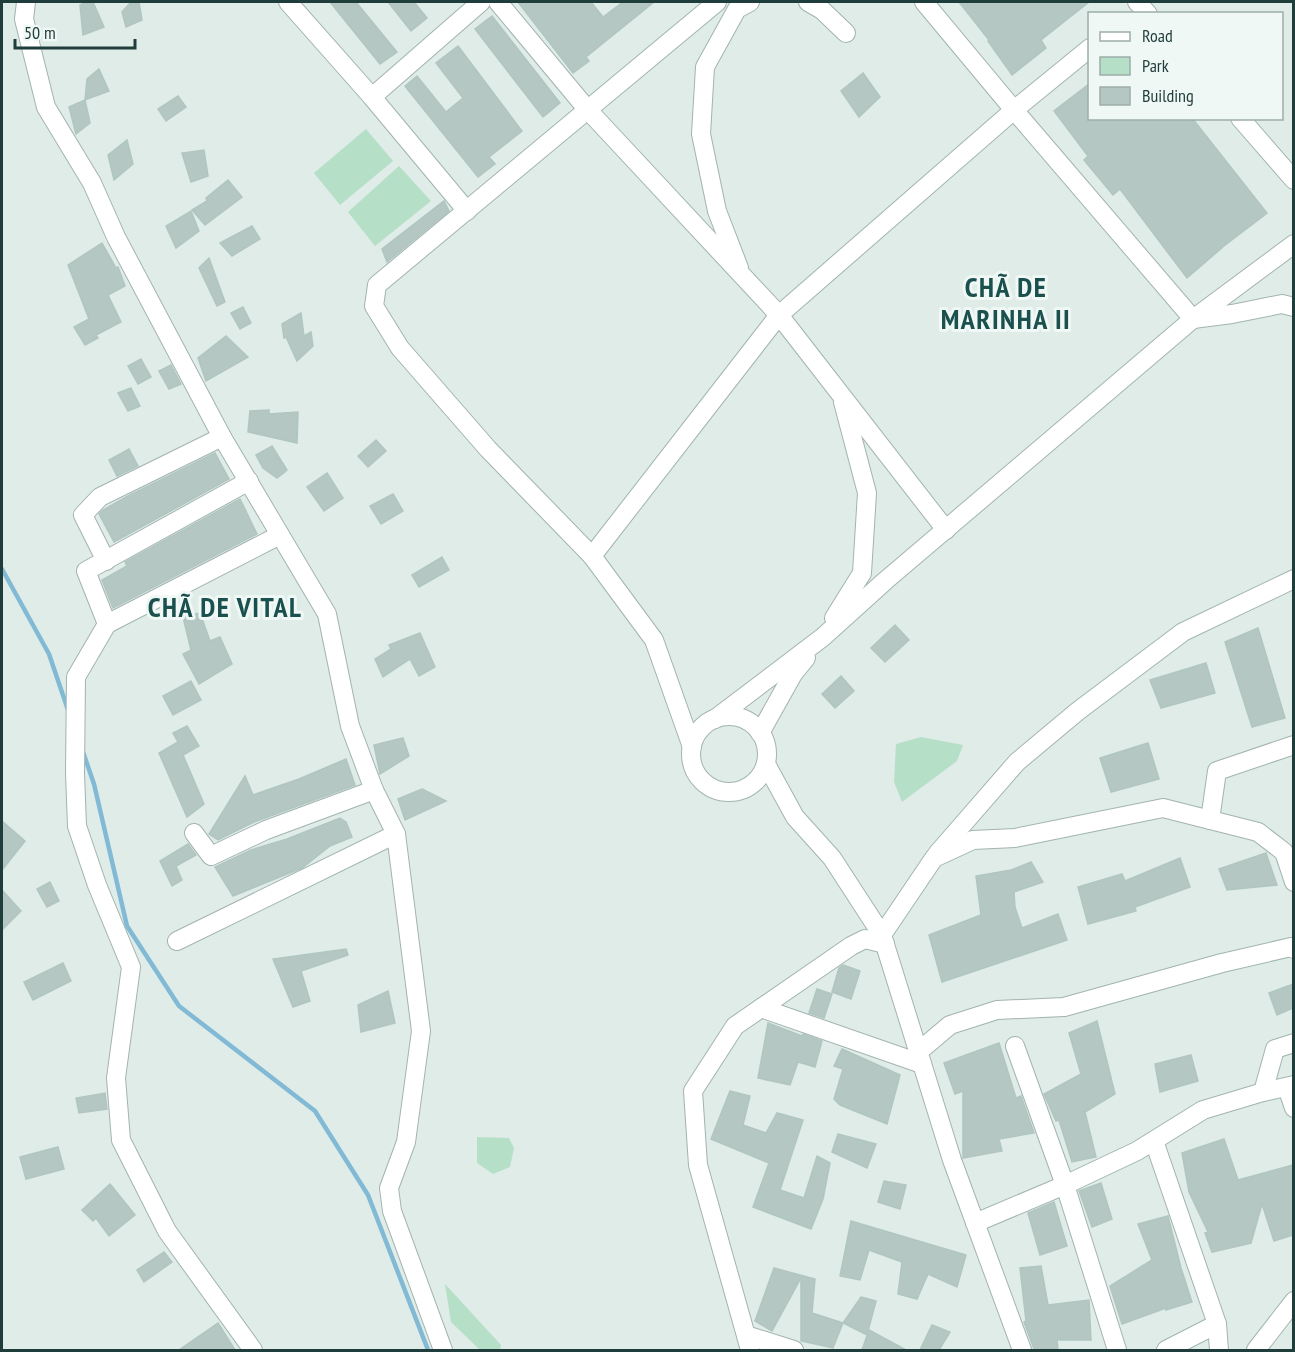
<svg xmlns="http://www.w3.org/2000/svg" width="1295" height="1352" font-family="'PT Sans Narrow',sans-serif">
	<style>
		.green { fill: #b6dfc8 }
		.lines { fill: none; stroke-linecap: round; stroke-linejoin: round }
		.stream { stroke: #82bad5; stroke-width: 4.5 }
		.building { fill: #b4c7c2; stroke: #b1c6c1; stroke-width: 1.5 }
		.minor-casing { stroke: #a2b4b0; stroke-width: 20 }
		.minor { stroke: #fff; stroke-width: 18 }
		.labels { text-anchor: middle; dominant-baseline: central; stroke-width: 6; stroke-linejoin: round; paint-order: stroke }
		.district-label { font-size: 28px; font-weight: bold; letter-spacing: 1.5px; fill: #1a504d; stroke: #f0f8f5 }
	</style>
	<rect width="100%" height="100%" fill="#dfece8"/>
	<g class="green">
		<path d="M366 129 393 161 340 205 314 173Z"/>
		<path d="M399 166 431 201 375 246 348 212Z"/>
		<path d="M921 737 963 745 957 761 902 802 894 782 896 744Z"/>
		<path d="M477 1137 509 1138 514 1148 510 1167 493 1174 477 1163Z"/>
		<path d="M445 1284 501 1345 500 1350H480L451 1322Z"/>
	</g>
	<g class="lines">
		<g class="stream">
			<path d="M2 569 49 654 68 710"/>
			<path d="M83 752 94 784 127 926 179 1006 315 1111 368 1195 428 1350"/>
		</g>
	</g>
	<g class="building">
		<path d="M87 2H93L104 27 83 35 80 5Z"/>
		<path d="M131 2H139L142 20 126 27 122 12Z"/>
		<path d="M330 2H356L397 52 380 64Z"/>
		<path d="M388 2H414L427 18 411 31Z"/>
		<path d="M518 2H591L603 17 623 2H654L586 57 589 61 573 73Z"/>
		<path d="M959 2H1089L1041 40 1046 48 1012 75 988 41 989 40Z"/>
		<path d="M492 16 560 103 543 117 475 29Z"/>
		<path d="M458 46 522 131 489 157 495 164 478 177 405 86 417 76 446 112 463 98 436 63Z"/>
		<path d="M99 69 109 91 85 100 87 79Z"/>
		<path d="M863 73 880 97 859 117 841 91Z"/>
		<path d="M1089 84V118H1192L1267 213 1224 246 1187 278 1120 189 1113 195 1084 160 1088 156 1054 111Z"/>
		<path d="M178 96 186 107 166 121 158 109Z"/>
		<path d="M85 100 90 123 76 134 69 107Z"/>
		<path d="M127 140 133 164 114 180 108 155Z"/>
		<path d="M204 150 208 176 191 182 182 153Z"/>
		<path d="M228 180 242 197 205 225 192 210 207 201 206 198Z"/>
		<path d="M444 201 449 211 387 262 382 249Z"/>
		<path d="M191 211 199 231 176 248 166 226Z"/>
		<path d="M252 226 260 239 232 256 220 243Z"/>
		<path d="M102 243 116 268 118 267 125 286 108 295 121 322 96 335 98 338 85 345 74 327 89 319 68 265Z"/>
		<path d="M209 258 225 302 217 306 199 268Z"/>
		<path d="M243 307 251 323 240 329 231 313Z"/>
		<path d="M301 313 304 336 311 332 313 346 297 361 286 337 284 338 282 324Z"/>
		<path d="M226 336 248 357 206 381 198 358Z"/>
		<path d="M141 359 151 377 138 384 128 366Z"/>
		<path d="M171 365 181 384 169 389 159 371Z"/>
		<path d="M131 388 140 406 128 411 118 393Z"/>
		<path d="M269 410V414L298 412 297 443 248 432 250 411Z"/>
		<path d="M376 440 386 451 368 467 358 456Z"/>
		<path d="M272 446 287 470 277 478 263 468 256 455Z"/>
		<path d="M129 449 138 466 117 476 109 460Z"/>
		<path d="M215 453 229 479 114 542 99 514 103 510 128 496Z"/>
		<path d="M327 473 343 498 324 511 307 487Z"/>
		<path d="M393 494 403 511 381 524 370 506Z"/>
		<path d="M240 499 257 534 113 608 102 580 127 566 125 562Z"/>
		<path d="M442 557 449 570 419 587 412 575Z"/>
		<path d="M200 613 210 641 220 637 232 664 199 684 183 654 191 650 183 617Z"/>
		<path d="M895 625 909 640 885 662 871 648Z"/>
		<path d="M1258 628 1285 718 1252 727 1225 642Z"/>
		<path d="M420 633 435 667 419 676 410 659 383 677 375 659 391 649 389 645Z"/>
		<path d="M1206 663 1215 693 1161 708 1150 680Z"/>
		<path d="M841 676 854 691 835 708 822 694Z"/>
		<path d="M191 681 201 700 173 715 163 696Z"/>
		<path d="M187 726 199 746 183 755 204 804 187 817 159 753 178 742 173 733Z"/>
		<path d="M403 738 409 756 380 774 374 745Z"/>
		<path d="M1148 743 1159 779 1111 792 1100 758Z"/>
		<path d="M346 759 355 785 254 822 218 840 209 834 245 776 253 795 299 779Z"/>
		<path d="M422 789 446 801 405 820 398 799Z"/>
		<path d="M340 818 346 822 352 837 330 846 302 868 233 896 215 867 251 850 287 839Z"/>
		<path d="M2 821 25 841 2 870Z"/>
		<path d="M188 844 196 855 176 866 182 880 172 886 160 861Z"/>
		<path d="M1266 853 1277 885 1227 890 1219 869Z"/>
		<path d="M1180 858 1190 887 1135 907 1136 911 1088 924 1078 887 1122 874 1125 881Z"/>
		<path d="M1031 862 1043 882 1014 892 1015 907 1022 928 1058 914 1067 940 942 982 929 935 981 915 976 876 1011 870Z"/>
		<path d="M50 882 59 901 47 907 37 889Z"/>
		<path d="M2 890 21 911 2 930Z"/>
		<path d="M346 949 348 955 301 971 310 1001 293 1007 273 959Z"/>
		<path d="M63 963 71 981 33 1000 24 982Z"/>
		<path d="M843 965 860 971 851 999 832 992 839 968Z"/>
		<path d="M1293 984V1008L1277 1015 1269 993Z"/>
		<path d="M817 989 832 994 824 1018 809 1013Z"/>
		<path d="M388 991 395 1023 361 1032 358 1005Z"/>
		<path d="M1097 1021 1115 1094 1085 1112 1096 1157 1072 1162 1059 1120 1056 1121 1044 1094 1081 1074 1069 1033Z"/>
		<path d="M768 1023 802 1036 803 1034 822 1041 815 1067 798 1062 790 1085 758 1078Z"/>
		<path d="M999 1043 1016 1098 1021 1096 1034 1133 999 1139 1002 1151 963 1158V1091L955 1094 944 1063Z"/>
		<path d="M842 1049 900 1075 887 1124 840 1105 834 1099 843 1069 834 1066Z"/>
		<path d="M1191 1055 1198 1081 1160 1092 1155 1064Z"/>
		<path d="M730 1091 750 1096 743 1125 766 1133 777 1113 803 1120 780 1190 804 1198 817 1156 830 1163 823 1199 811 1229 753 1207 769 1163 711 1139Z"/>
		<path d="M105 1093 107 1109 79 1113 76 1098Z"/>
		<path d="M838 1134 876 1144 867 1168 832 1152Z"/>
		<path d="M1224 1139 1238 1180 1293 1165V1235L1274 1241 1262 1204 1251 1243 1212 1252 1205 1233 1208 1232 1189 1192 1182 1153Z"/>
		<path d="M58 1147 64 1169 26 1179 20 1157Z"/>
		<path d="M884 1181 906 1185 900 1209 878 1202Z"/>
		<path d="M1101 1183 1112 1219 1092 1227 1079 1191Z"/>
		<path d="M110 1184 135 1215 109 1236 96 1218 93 1221 82 1210Z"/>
		<path d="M1054 1202 1067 1246 1040 1255 1028 1213Z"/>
		<path d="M1168 1216 1181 1268 1192 1302 1166 1310V1308L1122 1324 1110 1286 1152 1260 1138 1224Z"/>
		<path d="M851 1221 966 1255 957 1287 928 1274 917 1299 898 1294 902 1262 869 1250 860 1280 840 1276Z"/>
		<path d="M164 1252 172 1262 144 1282 137 1270Z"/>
		<path d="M1041 1266 1048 1305 1089 1300 1091 1340H1057L1058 1349H1034L1024 1322 1026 1321 1020 1268Z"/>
		<path d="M774 1268 815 1279 812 1313 843 1323 833 1348 801 1341V1278L772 1331 755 1321Z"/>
		<path d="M861 1297 876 1301 867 1335 843 1323Z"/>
		<path d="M218 1323 235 1350H179Z"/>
		<path d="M932 1325 950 1332 939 1350H920Z"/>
		<path d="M869 1330 906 1350H862Z"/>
	</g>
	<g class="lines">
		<defs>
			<g id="minor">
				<path d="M26 2 24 19 46 107 92 183 116 237 222 437 327 614 350 726 374 790 396 834 421 1031 406 1142 389 1188 392 1211 443 1350"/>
				<path d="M288 2 372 97 481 2"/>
				<path d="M498 2 587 109 779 315 946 530"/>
				<path d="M808 2 822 10 846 33"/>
				<path d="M924 2 1014 110 1193 319 1232 314 1282 304 1294 307"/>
				<path d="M1137 2 1148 14"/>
				<path d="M372 97 467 211"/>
				<path d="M1240 118 1294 180"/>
				<path d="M739 268 717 211 701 134 705 67 737 9 750 2"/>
				<path d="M249 481 86 571 107 624 280 535"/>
				<path d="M592 556 779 315 1014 110 1090 48"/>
				<path d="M106 561 83 515 100 497 222 437"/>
				<path d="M834 618 862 573 867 493 843 402"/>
				<path d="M107 624 76 677 75 773 77 826 97 885 131 967 116 1078 121 1140 167 1231 253 1350"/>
				<circle cx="729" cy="754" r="38"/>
				<path d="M715 719 823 637 885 581 1193 319 1294 244"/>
				<path d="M760 733 793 674 806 658"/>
				<path d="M692 747 654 640 592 556 488 449 400 348 374 306 377 285 717 2"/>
				<path d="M766 764 795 817 832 858 882 935 952 1160 1022 1350"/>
				<path d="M1210 820 1217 771 1294 745"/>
				<path d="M194 833 211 856 266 830 374 790"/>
				<path d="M937 854 1017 762 1078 711 1183 632 1294 579"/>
				<path d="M882 935 934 858 973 840 1015 838 1163 808 1258 832 1284 852 1294 882"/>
				<path d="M177 941 396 834"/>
				<path d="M761 1008 922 1064"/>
				<path d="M1015 1046 1065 1185 1117 1350"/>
				<path d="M918 1052 950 1025 997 1010 1064 1007 1222 963 1291 947 1294 949"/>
				<path d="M1287 1087 1294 1108"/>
				<path d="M1263 1092 1294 1085"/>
				<path d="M1154 1141 1217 1324 1219 1350"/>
				<path d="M975 1223 1065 1185 1137 1151 1203 1110 1263 1092 1275 1049 1294 1043"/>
				<path d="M746 1335 794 1350"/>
				<path d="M750 1350 698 1165 693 1091 735 1026 851 946 865 939 885 944"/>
				<path d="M1166 1350 1217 1324"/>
				<path d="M1256 1350 1294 1301"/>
			</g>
		</defs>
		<use href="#minor" class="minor-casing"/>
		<use href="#minor" class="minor"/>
	</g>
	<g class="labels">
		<g class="district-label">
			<text x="1006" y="286">CHÃ DE<tspan x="1006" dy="32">MARINHA II</tspan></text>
			<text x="225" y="606">CHÃ DE VITAL</text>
		</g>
	</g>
	<rect width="1295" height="1352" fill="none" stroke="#1f3d3a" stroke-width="6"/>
	<rect x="1088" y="12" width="195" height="108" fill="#f0f8f5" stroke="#9cadaa" stroke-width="1.5"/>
	<rect x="1100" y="32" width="30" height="9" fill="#ffffff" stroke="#9cadaa" stroke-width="1.5"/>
	<text x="1142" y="42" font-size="18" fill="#1f3d3a">Road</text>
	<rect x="1100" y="57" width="30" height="18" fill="#b6dfc8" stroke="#9cadaa" stroke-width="1.5"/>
	<text x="1142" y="72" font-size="18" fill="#1f3d3a">Park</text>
	<rect x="1100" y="87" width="30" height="18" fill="#b4c7c2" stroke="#9cadaa" stroke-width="1.5"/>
	<text x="1142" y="102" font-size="18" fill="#1f3d3a">Building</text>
	<path d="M15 39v9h120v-9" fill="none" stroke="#1f3d3a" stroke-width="3"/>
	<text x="24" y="39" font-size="18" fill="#1f3d3a" stroke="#f0f8f5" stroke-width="4.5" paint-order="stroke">50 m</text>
</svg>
